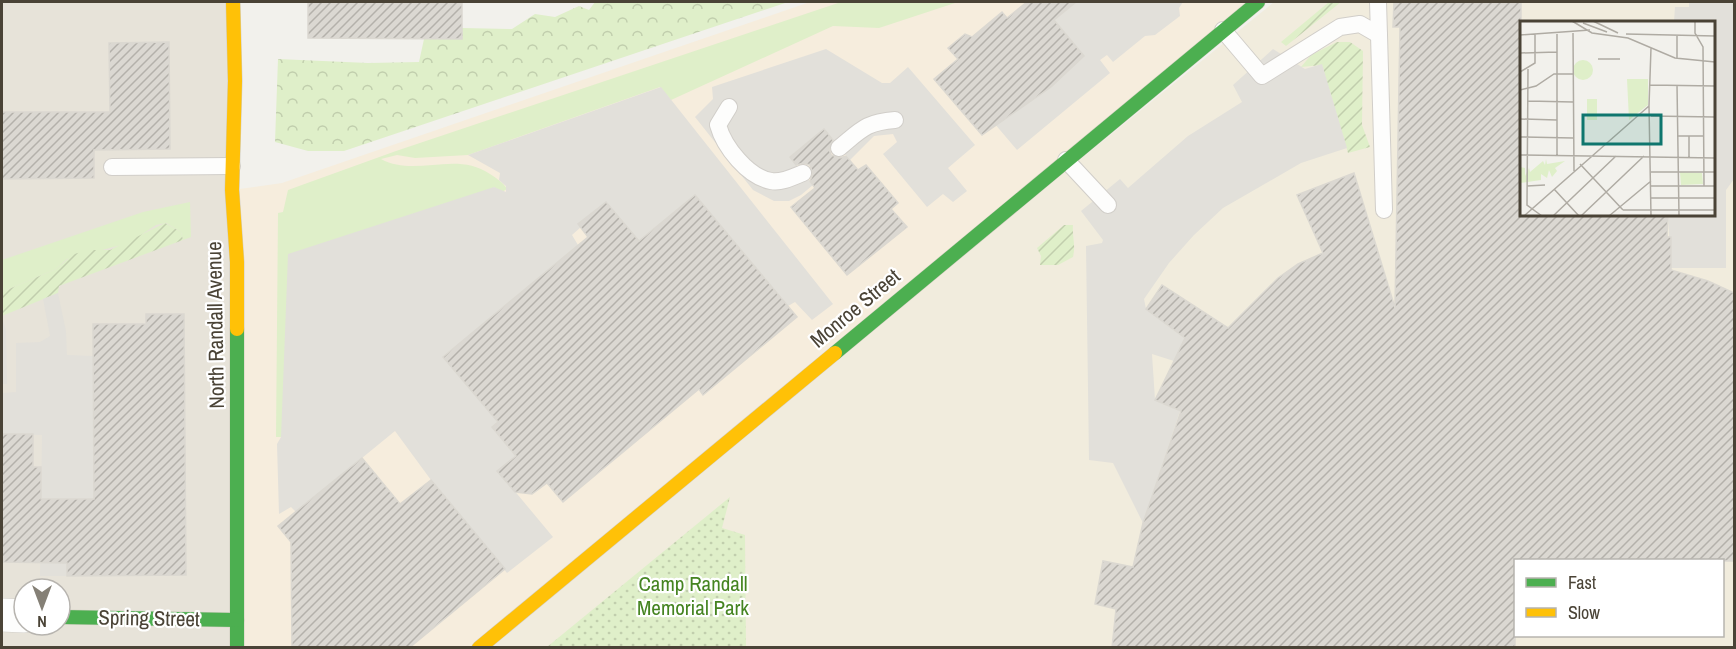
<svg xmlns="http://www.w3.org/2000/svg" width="1736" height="649" font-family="'Archivo Narrow',sans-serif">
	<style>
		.residential { fill: #e7e3d9; fill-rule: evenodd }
		.commercial { fill: #f6eddd }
		.education { fill: #f1ecdd; fill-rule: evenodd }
		.grass { fill: #dfefc9 }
		.forest { fill: url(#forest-crowns) }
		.park { fill: url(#park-dots) }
		.garden { fill: url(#garden-furrows) }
		.parking { fill: #e2e0da }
		.building { fill: url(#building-hatch); stroke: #dbd8d1; stroke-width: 1.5 }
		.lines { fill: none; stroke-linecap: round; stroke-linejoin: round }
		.lane-casing { stroke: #d1cec9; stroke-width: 18 }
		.street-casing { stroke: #d1cec9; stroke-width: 34 }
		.fast-casing { stroke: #d2cec2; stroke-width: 15 }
		.slow-casing { stroke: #d2cec2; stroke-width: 15 }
		.lane { stroke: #fdfdfc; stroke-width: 16 }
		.street { stroke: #fdfdfc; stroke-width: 33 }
		.fast { stroke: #4caf50; stroke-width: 14 }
		.slow { stroke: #ffc107; stroke-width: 14 }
		.labels { text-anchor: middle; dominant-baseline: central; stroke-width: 4.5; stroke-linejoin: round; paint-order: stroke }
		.street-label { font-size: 21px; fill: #4a4336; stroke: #fff }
		.park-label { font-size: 21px; fill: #458421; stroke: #fff }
		.inset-road { fill: none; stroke: #afaba3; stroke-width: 1.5 }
		.view { fill: #0f766e; fill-opacity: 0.15; stroke: #0f766e; stroke-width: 3 }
		.inset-edge { fill: none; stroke: #4a4336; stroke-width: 3 }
	</style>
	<defs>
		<pattern id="forest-crowns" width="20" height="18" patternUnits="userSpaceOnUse" patternTransform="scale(1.5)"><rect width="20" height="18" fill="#dfefc9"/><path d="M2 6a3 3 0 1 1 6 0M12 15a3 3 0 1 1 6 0" fill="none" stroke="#c1cead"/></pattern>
		<pattern id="park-dots" width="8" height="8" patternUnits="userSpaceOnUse" patternTransform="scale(1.5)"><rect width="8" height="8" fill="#dfefc9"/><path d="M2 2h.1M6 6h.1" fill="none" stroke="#c1cead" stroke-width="1.8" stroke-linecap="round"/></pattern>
		<pattern id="garden-furrows" width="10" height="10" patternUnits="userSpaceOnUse" patternTransform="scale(1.5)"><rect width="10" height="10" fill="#dfefc9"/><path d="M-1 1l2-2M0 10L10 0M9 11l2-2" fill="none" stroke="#c1cead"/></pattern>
		<pattern id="building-hatch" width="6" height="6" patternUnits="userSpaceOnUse" patternTransform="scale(1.5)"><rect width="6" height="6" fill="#dbd8d2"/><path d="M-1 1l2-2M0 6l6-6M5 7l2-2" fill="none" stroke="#b4b1ab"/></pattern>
	</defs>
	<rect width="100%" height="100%" fill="#f2f1ec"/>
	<path class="residential" d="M2 2H233L237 647H2ZM24 589H60V625H24Z"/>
	<path class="commercial" d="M810 2H1258L479 647H237L232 190 282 183Z"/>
	<path class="education" d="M1274 2H1734V647L479 648ZM1522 22H1714V214H1522ZM1516 560H1722V636H1516Z"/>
	<g class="grass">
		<path d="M841 2H958L879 28 833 26 671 100 660 87 468 155 415 158 397 155 381 159C416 178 455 150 490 174 496 178 503 182 507 189L502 192 494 187 281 437H276L278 213 283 212 288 190 396 151Z"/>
		<path d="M190 202 191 237 183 240 181 232 166 223 156 225 129 243 67 259 56 269 2 292V260L143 212Z"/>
	</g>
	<path class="forest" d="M595 2H788L344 151H308L275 142 278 59 368 63 419 62 424 39H462V28L512 29 535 14 555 17 579 6 589 10Z"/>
	<path class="park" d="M730 497 722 528 745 535 746 647H547Z"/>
	<g class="garden">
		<path d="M1329 2H1341L1286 46 1281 42Z"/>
		<path d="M1337 42H1350L1363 51 1362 125 1370 147 1348 153 1322 65 1301 67 1311 55Z"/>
		<path d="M165 223 181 232 183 240 59 286 58 293 2 316V292L56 269 74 254 90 250H110Z"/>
		<path d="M1064 225H1073C1072 237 1076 245 1073 257L1058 265H1040L1041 256 1037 248Z"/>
	</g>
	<g class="parking">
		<path d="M1052 2H1183L1179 8 1180 16 1155 35 1145 36 1113 62 1107 55 1100 60 1110 73 1017 150 994 123 1026 104 1084 56 1054 20 1061 13Z"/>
		<path d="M1689 2H1734V179L1726 190V268H1671L1668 215 1714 214V22H1674L1675 7H1689Z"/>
		<path d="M826 49 882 83H890L908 67 975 145 948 168 967 191 953 202 943 194 927 207 883 154 897 142 893 134 874 136 850 160 824 129 790 157 813 185 801 195 789 201H774L753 190 695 117 713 99 712 87Z"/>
		<path d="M1273 49 1305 69 1322 64 1347 148 1301 163 1223 208 1194 235 1169 263 1144 299 1146 309 1185 338 1174 361 1152 354 1155 400 1180 411 1143 523 1113 463 1089 460 1086 246 1102 243 1103 240 1081 211 1120 179 1128 188 1188 136 1242 102 1233 85Z"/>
		<path d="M661 87 833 304 812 320 795 302 788 306 695 195 639 241 606 202 579 224 581 227 572 235 578 245 444 357 498 422 492 427 516 456 498 471 553 537 507 573 431 480 395 431 296 512 291 507 279 514 277 444 281 437 288 254 494 187 506 192V186L499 180 500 173 468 155Z"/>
		<path d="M58 293 66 331 67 355 93 356 94 499H67V576H40L42 435 2 434V393L16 392V343L40 342 50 336 43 299Z"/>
		<path d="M2 318 6 330 7 384H2Z"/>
	</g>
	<g class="building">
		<path d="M308 2H462V39L308 38Z"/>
		<path d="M1027 2H1076L1054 20 1084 56 1051 87 982 135 934 79 958 59 948 48 965 34 972 37 1002 12 1007 18Z"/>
		<path d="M1394 2H1521V214H1668L1667 237H1671V270L1708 281 1734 293V561H1515V648H1112L1116 609 1095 604 1103 561 1133 567 1143 523 1181 411 1155 400 1185 338 1146 309 1162 285 1228 328 1278 278 1298 264 1323 253 1297 195 1354 173 1395 308 1400 27H1393Z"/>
		<path d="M169 42 170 149 94 150V178L2 179V112H110L109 43Z"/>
		<path d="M824 129 833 140 829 149 831 155 840 158 846 156 858 170 866 165 898 203 891 209 907 227 847 275 791 207 815 188 810 181 813 174 810 165 804 163 796 165 790 157Z"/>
		<path d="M695 195 797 317 703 395 699 389 563 502 547 483 532 494 515 492 497 471 516 456 492 427 498 422 443 357 588 237 578 224 606 202 639 241Z"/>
		<path d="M146 314H184L186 575 67 576V563L2 562V434H33V467H41V499H94L93 324H146Z"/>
		<path d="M362 458 400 504 431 480 505 569 409 648H292L291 542 278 526Z"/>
	</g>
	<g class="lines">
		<defs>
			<g id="lane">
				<path d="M1223 30 1262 76 1340 27 1360 24 1379 35 1378 2"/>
				<path d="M1379 35 1384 210"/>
				<path d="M729 107 718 125C724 147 748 177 771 181 782 183 793 177 803 173"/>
				<path d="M839 148C861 130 866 122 895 120"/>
				<path d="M1066 160 1108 205"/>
				<path d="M112 167 232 166"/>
			</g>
			<path id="street" d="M2 615 24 616"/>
			<g id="fast">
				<path d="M237 329V648"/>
				<path d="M835 353 1258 2"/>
				<path d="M60 617 237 620"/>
			</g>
			<g id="slow">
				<path d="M233 2 235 81 232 190 237 262V329"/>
				<path d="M479 648 835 353"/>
			</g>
		</defs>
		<use href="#lane" class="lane-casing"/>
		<use href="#street" class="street-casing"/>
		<use href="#fast" class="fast-casing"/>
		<use href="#slow" class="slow-casing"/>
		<use href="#lane" class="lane"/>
		<use href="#street" class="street"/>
		<use href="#fast" class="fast"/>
		<use href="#slow" class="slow"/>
	</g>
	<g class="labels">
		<g class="street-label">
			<text transform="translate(855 308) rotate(-40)">Monroe Street</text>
			<text transform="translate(215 325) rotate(-91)">North Randall Avenue</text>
			<text transform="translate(149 618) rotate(1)">Spring Street</text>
		</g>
		<g class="park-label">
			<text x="693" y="583">Camp Randall<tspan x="693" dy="24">Memorial Park</tspan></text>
		</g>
	</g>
	<g transform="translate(1520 21)">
		<rect width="195" height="195" fill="#f2f1ec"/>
		<path d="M53 49a10 10 0 1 1 20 0a10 10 0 1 1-20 0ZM67 78H77V99H67Z" fill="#dfefc9"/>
		<path d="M26 138 27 143 45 140 35 147 37 150 32 156 29 149 27 157 21 153V159L0 162V146L5 147V155L9 147 10 151 23 140 25 144Z" fill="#dfefc9"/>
		<path d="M107 58H128V84L109 99ZM160 151 182 152 183 163 161 164Z" fill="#dfefc9"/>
		<path class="inset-road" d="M52 0 72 12 108 17 155 37 195 41M73 0 98 12M175 0V12L183 26 184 165M63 2 87 11M53 12 54 150M106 13 195 15M0 14 70 9M157 15V38M0 32 37 31M78 38H100M8 48 7 184 22 195M0 51 15 42V13M130 64 195 65M157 64 159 195M0 69 16 65 34 53H53M8 80 53 81M129 85 131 195M131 95 195 96M0 98 37 99M157 115H183M169 115V136M0 116 53 117M0 134 195 137M37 134V13M60 143 103 189M131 151H195M7 165 25 164M131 165H195M34 168 59 195M131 177H195M103 189H195M4 195 129 85 131 27M33 195 96 135M61 195 124 135M89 195 131 160"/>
		<path class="view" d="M63 94H141V123H63Z"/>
		<rect width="195" height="195" class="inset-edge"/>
	</g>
	<rect width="1736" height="649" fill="none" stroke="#4a4336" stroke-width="6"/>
	<rect x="1514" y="559" width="210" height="78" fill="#ffffff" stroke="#b7b4af" stroke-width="1.5"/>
	<rect x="1526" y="578" width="30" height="9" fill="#4caf50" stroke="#b7b4af" stroke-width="1.5"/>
	<text x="1568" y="589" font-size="18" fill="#4a4336">Fast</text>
	<rect x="1526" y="608" width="30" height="9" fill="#ffc107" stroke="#b7b4af" stroke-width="1.5"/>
	<text x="1568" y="619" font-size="18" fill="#4a4336">Slow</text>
	<g transform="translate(42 607) rotate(180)"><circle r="28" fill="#ffffff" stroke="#b7b4af" stroke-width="1.5"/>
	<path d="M0-4.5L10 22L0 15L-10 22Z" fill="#858076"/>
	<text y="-9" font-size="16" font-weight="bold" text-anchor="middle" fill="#4a4336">N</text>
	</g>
</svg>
